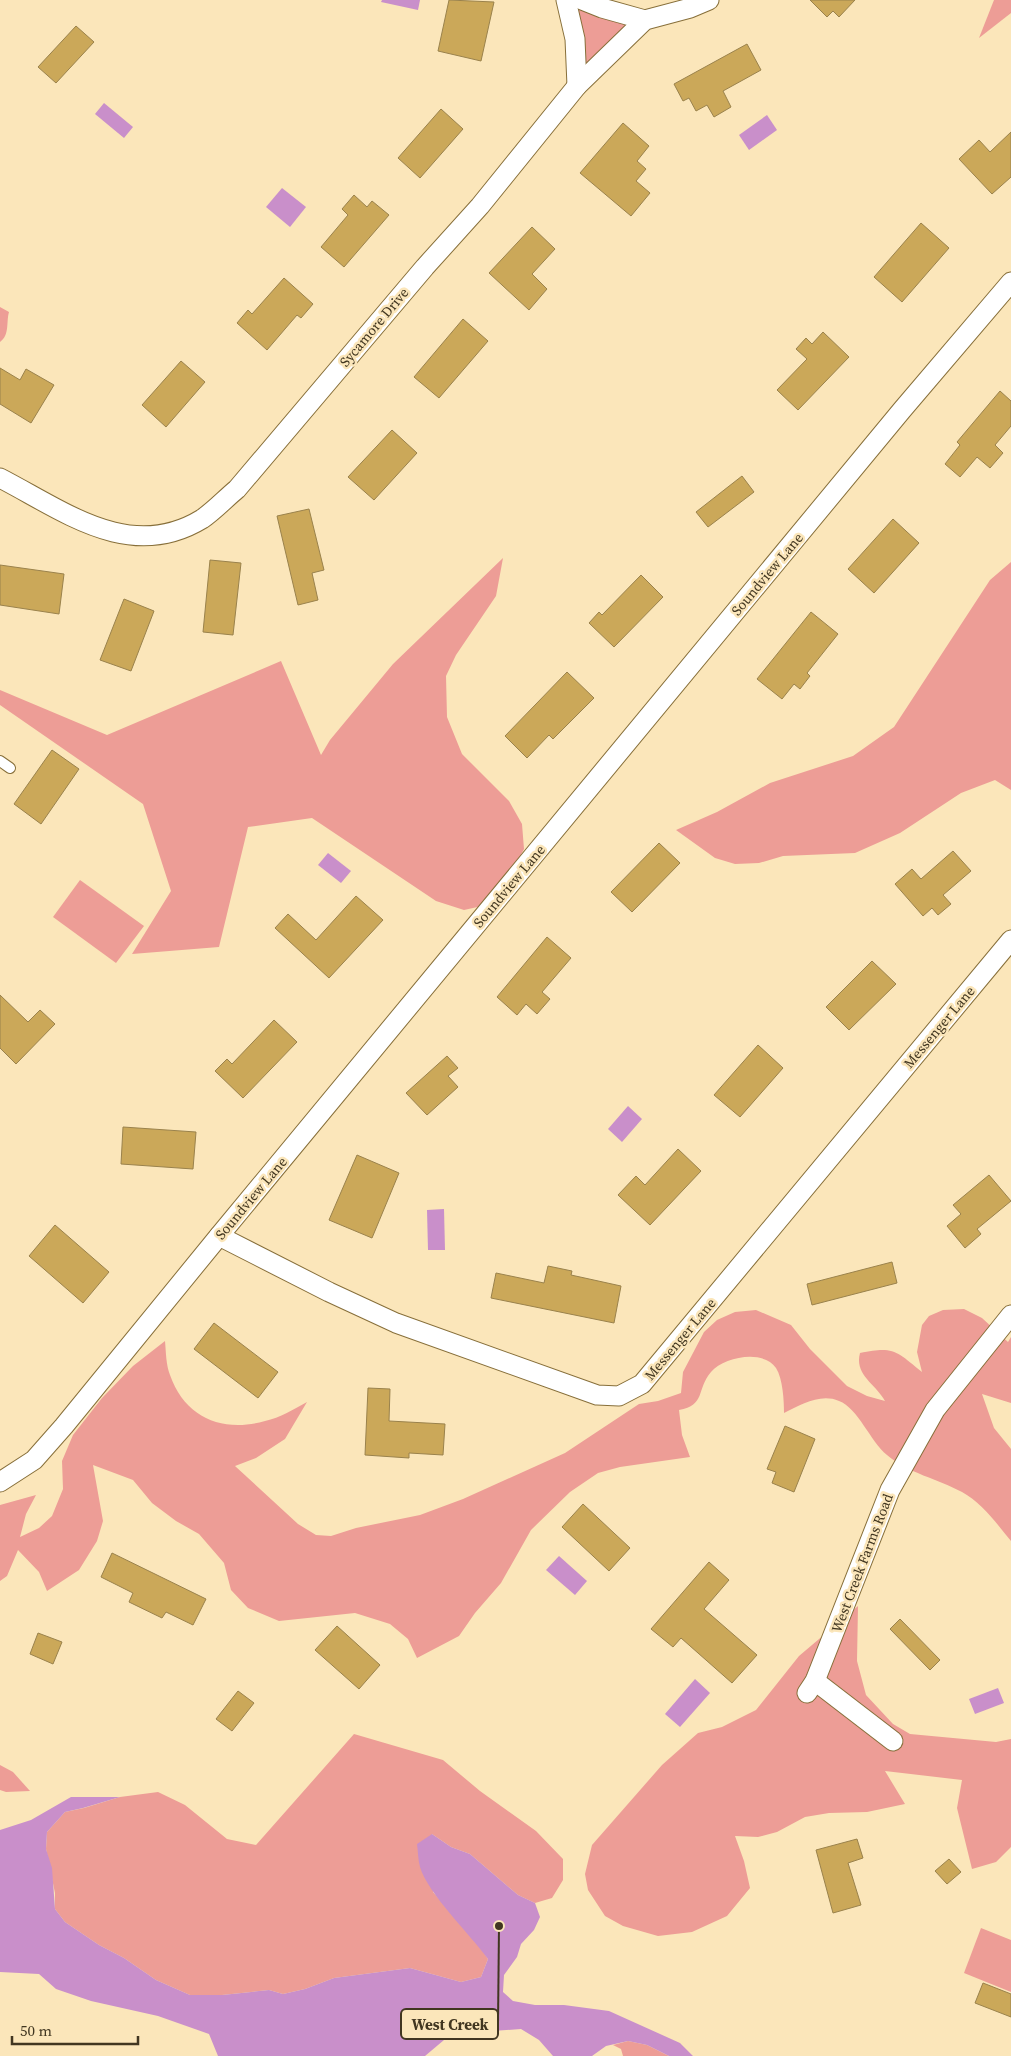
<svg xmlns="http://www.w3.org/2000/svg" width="1011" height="2056" font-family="'Source Serif 4',serif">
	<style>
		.green { fill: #ed9d96 }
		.water { fill: #c98fca }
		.building { fill: #cba859; stroke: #9a824c }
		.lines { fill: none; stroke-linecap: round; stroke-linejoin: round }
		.lane-casing { stroke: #876f3a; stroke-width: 12 }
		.street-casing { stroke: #876f3a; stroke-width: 21 }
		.lane { stroke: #fff; stroke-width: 10 }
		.street { stroke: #fff; stroke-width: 19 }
		.labels { text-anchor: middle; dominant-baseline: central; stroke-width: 5; stroke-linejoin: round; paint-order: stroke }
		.street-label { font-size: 14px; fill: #413620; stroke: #fbe6ba }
		.leader { fill: none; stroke: #413620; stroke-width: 2 }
		.callout-dot { fill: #413620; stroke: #fbe6ba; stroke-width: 2 }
		.callout { fill: #fbe6ba; stroke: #413620; stroke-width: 2 }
		.callout-label { font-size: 15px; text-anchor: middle; font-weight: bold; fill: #413620 }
	</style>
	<rect width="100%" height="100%" fill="#fbe6ba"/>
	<g class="green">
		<path d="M994 0H1011V13L979 38Z"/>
		<path d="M574 2 632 23 584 71Z"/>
		<path d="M0 307 9 312C6 322 10 335 0 342Z"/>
		<path d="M503 558 496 596 456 655 446 676 447 717 462 754 509 801 522 824 524 849 510 875 482 906 464 910 436 901 312 818 248 827 219 947 132 954 171 891 143 804 0 705V690L107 735 281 661 321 755 330 740 393 664Z"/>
		<path d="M1011 562V790L995 780 961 793 900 833 855 853 783 856 759 863 735 864 715 858 676 830 717 812 770 783 853 756 894 727 990 580Z"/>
		<path d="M80 880 144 926 116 963 53 917Z"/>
		<path d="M964 1309 982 1318 1008 1342 1011 1337V1403L982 1394 994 1428 1011 1449V1541C997 1524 982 1503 962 1492 938 1479 908 1473 887 1455 870 1441 858 1408 839 1401 820 1393 801 1405 784 1413 784 1401 783 1379 776 1368 763 1349 724 1357 711 1372 696 1390 706 1405 679 1410L682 1435 690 1457 620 1467 598 1473 570 1492 531 1530 501 1583 475 1613 459 1636 417 1658 408 1639 390 1624 355 1613 279 1621 248 1608 231 1590 224 1563 199 1534 176 1521 152 1503 133 1480 93 1465 103 1521 97 1541 79 1570 47 1591 39 1572 18 1550 7 1576 0 1581V1505L36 1495 26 1514 20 1537 39 1528 52 1516 63 1489 62 1461 73 1435 102 1398 133 1366 165 1341C166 1352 166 1365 170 1375 185 1418 223 1433 265 1421 280 1418 294 1409 307 1402L285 1439 256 1458 235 1466 298 1524 316 1535 331 1536 356 1528 420 1515 463 1499 565 1453 639 1404 658 1401 681 1393 683 1372 704 1332 717 1320 735 1312 756 1310 791 1325 810 1349 847 1386 867 1396 885 1401C876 1384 854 1375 860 1353 894 1346 896 1351 922 1372L917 1352 922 1325 929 1316 943 1310Z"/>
		<path d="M858 1606 857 1661 866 1695 893 1724 910 1734 996 1742 1011 1739V1847L996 1862 972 1869 957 1808 962 1780 885 1771 905 1804 867 1812 829 1813 805 1817 777 1832 758 1837 735 1836 744 1861 750 1888 727 1916 692 1932 658 1936 623 1926 605 1916 588 1890 585 1874 592 1845 662 1765 698 1733 722 1727 756 1710 799 1656Z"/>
		<path d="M354 1734 443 1760 480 1791 536 1831 563 1859V1880L552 1898 535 1903 518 1895 470 1854 451 1847 432 1834 433 1892 476 1941 488 1959 481 1977 461 1982 410 1968 334 1978 305 1989 283 1994 269 1990 222 1995H190L156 1980 124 1958 99 1945 65 1922 55 1909V1893L46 1849 47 1832 65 1812 84 1808 120 1797 158 1792 185 1805 227 1839 256 1845Z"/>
		<path d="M0 1765 13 1772 30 1791 6 1792 0 1790Z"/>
		<path d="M981 1928 1011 1940V1992L964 1973Z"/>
		<path d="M628 2041 647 2045 669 2056H623L621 2049 613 2045Z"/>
	</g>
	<g class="water">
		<path d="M382 0H420L418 10 381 2Z"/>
		<path d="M104 103 133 127 124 138 95 114Z"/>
		<path d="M767 115 777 130 749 150 739 135Z"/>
		<path d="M282 188 306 207 290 227 266 207Z"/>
		<path d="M328 853 351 871 341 883 318 865Z"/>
		<path d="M628 1106 642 1119 622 1142 608 1129Z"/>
		<path d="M444 1209 445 1250H428L427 1210Z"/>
		<path d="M559 1556 587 1581 575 1595 546 1570Z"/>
		<path d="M695 1679 710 1693 680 1727 665 1714Z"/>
		<path d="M998 1688 1004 1703 975 1714 969 1699Z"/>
		<path d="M71 1797H120L83 1808 65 1812 47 1832 46 1849 52 1868 55 1909 65 1922 99 1945 124 1958 156 1980 190 1995H222L269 1990 283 1994 305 1989 334 1978 410 1968 461 1982 481 1977 488 1959C470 1934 428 1894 420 1867 418 1860 418 1851 417 1844L432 1834 451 1847 470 1854 518 1895 535 1903 540 1917 534 1930 521 1944 517 1957 504 1975 503 1992 513 2001 535 2005H564L609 2011 680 2043 693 2056H669L647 2045 628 2041 606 2046 592 2056H553L539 2040 521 2029 478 2032 444 2040 425 2056H218L209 2034 158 2016 91 2001 56 1989 39 1974 0 1972V1830L31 1820Z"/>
	</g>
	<g class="building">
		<path d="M449 0 494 2 481 61 438 51Z"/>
		<path d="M810 0H855L839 17 833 11 827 17Z"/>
		<path d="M76 26 94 42 56 83 38 67Z"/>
		<path d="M747 44 761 70 723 91 731 107 714 117 707 105 696 111 689 98 683 101 674 84Z"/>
		<path d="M441 109 463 129 420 178 398 158Z"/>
		<path d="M623 123 649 146 637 161 646 169 636 181 650 193 631 216 580 173Z"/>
		<path d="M1011 132V177L992 194 959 159 979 140 990 152Z"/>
		<path d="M354 195 367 207 372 201 389 215 344 267 321 247 348 215 342 209Z"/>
		<path d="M921 223 949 248 902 302 874 277Z"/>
		<path d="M532 227 555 249 532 274 547 289 529 310 489 273Z"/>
		<path d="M284 278 313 304 301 318 297 315 267 350 237 323 248 310 252 314Z"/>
		<path d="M463 319 488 341 439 398 414 377Z"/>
		<path d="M823 332 849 357 798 410 777 390 807 359 796 349 806 338 812 344Z"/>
		<path d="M181 361 205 382 166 427 142 405Z"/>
		<path d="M0 368 20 380 26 369 54 385 31 423 0 404Z"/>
		<path d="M1000 391 1011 401V426L995 445 1003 453 990 468 977 457 960 477 945 464 960 445 957 442Z"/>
		<path d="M392 430 417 453 374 500 348 477Z"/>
		<path d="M742 476 754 492 708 527 696 512Z"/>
		<path d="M309 509 324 570 312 573 318 600 298 605 277 516Z"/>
		<path d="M893 519 919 543 874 593 848 569Z"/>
		<path d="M210 560 241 563 233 635 203 632Z"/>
		<path d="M0 565 64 574 59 614 0 605Z"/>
		<path d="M641 575 663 597 614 647 589 623 599 612 602 615Z"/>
		<path d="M124 599 154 611 131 671 100 660Z"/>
		<path d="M811 612 838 634 807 673 810 676 800 689 794 684 782 699 757 679Z"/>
		<path d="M567 672 594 698 553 739 549 735 527 758 505 736Z"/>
		<path d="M52 750 79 769 41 824 14 804Z"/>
		<path d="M659 843 680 863 632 912 611 892Z"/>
		<path d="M953 851 971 871 943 895 951 904 938 915 932 908 923 916 895 884 912 869 921 879Z"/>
		<path d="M356 896 383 920 329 978 275 928 288 914 316 940Z"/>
		<path d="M547 937 571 958 542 992 550 999 537 1014 526 1004 517 1015 497 997Z"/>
		<path d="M872 961 896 984 849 1030 826 1007Z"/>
		<path d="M0 995 28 1022 40 1010 55 1024 16 1064 0 1048Z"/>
		<path d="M274 1020 297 1042 243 1098 215 1071 227 1059 232 1064Z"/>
		<path d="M758 1045 783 1068 740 1117 714 1095Z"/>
		<path d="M447 1056 458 1068 448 1076 458 1087 427 1115 406 1093Z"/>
		<path d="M123 1127 196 1132 193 1169 121 1164Z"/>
		<path d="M678 1149 701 1171 650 1225 618 1195 636 1176 645 1185Z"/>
		<path d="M357 1155 399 1173 372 1238 329 1220Z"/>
		<path d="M989 1175 1011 1201 977 1229 981 1234 965 1248 947 1226 961 1214 953 1205Z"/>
		<path d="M55 1225 109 1272 83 1303 29 1256Z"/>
		<path d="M892 1262 897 1283 812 1305 807 1284Z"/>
		<path d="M548 1266 572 1271 571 1275 621 1286 614 1323 491 1298 496 1273 544 1283Z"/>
		<path d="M214 1323 278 1372 258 1398 194 1349Z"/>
		<path d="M368 1388 390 1389 389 1421 445 1424 443 1455 409 1453V1458L365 1455Z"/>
		<path d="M785 1426 815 1439 794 1492 772 1483 776 1472 767 1469Z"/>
		<path d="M583 1504 630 1548 609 1571 562 1527Z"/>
		<path d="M112 1553 206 1599 193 1625 166 1612 162 1618 129 1602 133 1593 101 1577Z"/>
		<path d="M709 1562 729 1580 704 1609 757 1655 732 1683 681 1638 673 1647 651 1629Z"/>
		<path d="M900 1619 940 1660 930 1670 890 1629Z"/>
		<path d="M337 1626 380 1665 359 1689 315 1650Z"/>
		<path d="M38 1633 62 1642 53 1664 30 1654Z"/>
		<path d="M238 1691 254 1703 232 1731 216 1719Z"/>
		<path d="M857 1839 863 1858 848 1863 861 1905 833 1913 816 1850Z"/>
		<path d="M949 1859 961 1872 947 1884 935 1871Z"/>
		<path d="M983 1983 1011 1994V2017L975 2003Z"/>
	</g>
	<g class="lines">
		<defs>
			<path id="lane" d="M0 761 10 768"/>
			<g id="street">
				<path d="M566 0 575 39 577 86"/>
				<path d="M582 0 602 8 645 20"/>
				<path d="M0 478C64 511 130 563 202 519 214 511 226 498 237 489L425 267 480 206 577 86 645 20 690 8 709 0"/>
				<path d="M219 1236 329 1292 396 1323 597 1395 619 1396 642 1384 1011 940"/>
				<path d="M0 1482 34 1460 64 1426 219 1236 902 410 1011 282"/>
				<path d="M815 1681 893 1741"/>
				<path d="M807 1693 815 1681 890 1490 935 1410 1011 1315"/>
			</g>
		</defs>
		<use href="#lane" class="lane-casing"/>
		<use href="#street" class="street-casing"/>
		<use href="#lane" class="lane"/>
		<use href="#street" class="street"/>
	</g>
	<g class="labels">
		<g class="street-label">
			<text transform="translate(374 327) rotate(-50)">Sycamore Drive</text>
			<text transform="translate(767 574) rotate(-50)">Soundview Lane</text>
			<text transform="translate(509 886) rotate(-50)">Soundview Lane</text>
			<text transform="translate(939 1027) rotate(-50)">Messenger Lane</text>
			<text transform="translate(251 1198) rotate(-50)">Soundview Lane</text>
			<text transform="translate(680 1339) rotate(-50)">Messenger Lane</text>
			<text transform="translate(862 1563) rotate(-69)">West Creek Farms Road</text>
		</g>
	</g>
	<path class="leader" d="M499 1926L498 2024"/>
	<circle class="callout-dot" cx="499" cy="1926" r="5"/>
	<rect class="callout" x="401" y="2009" width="97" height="30" rx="5"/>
	<g class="callout-label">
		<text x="450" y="2030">West Creek</text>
	</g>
	<path d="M12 2036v8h126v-8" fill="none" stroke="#413620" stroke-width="2.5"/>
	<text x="20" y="2036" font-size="15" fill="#413620" stroke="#fbe6ba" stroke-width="4" paint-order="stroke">50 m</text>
</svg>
